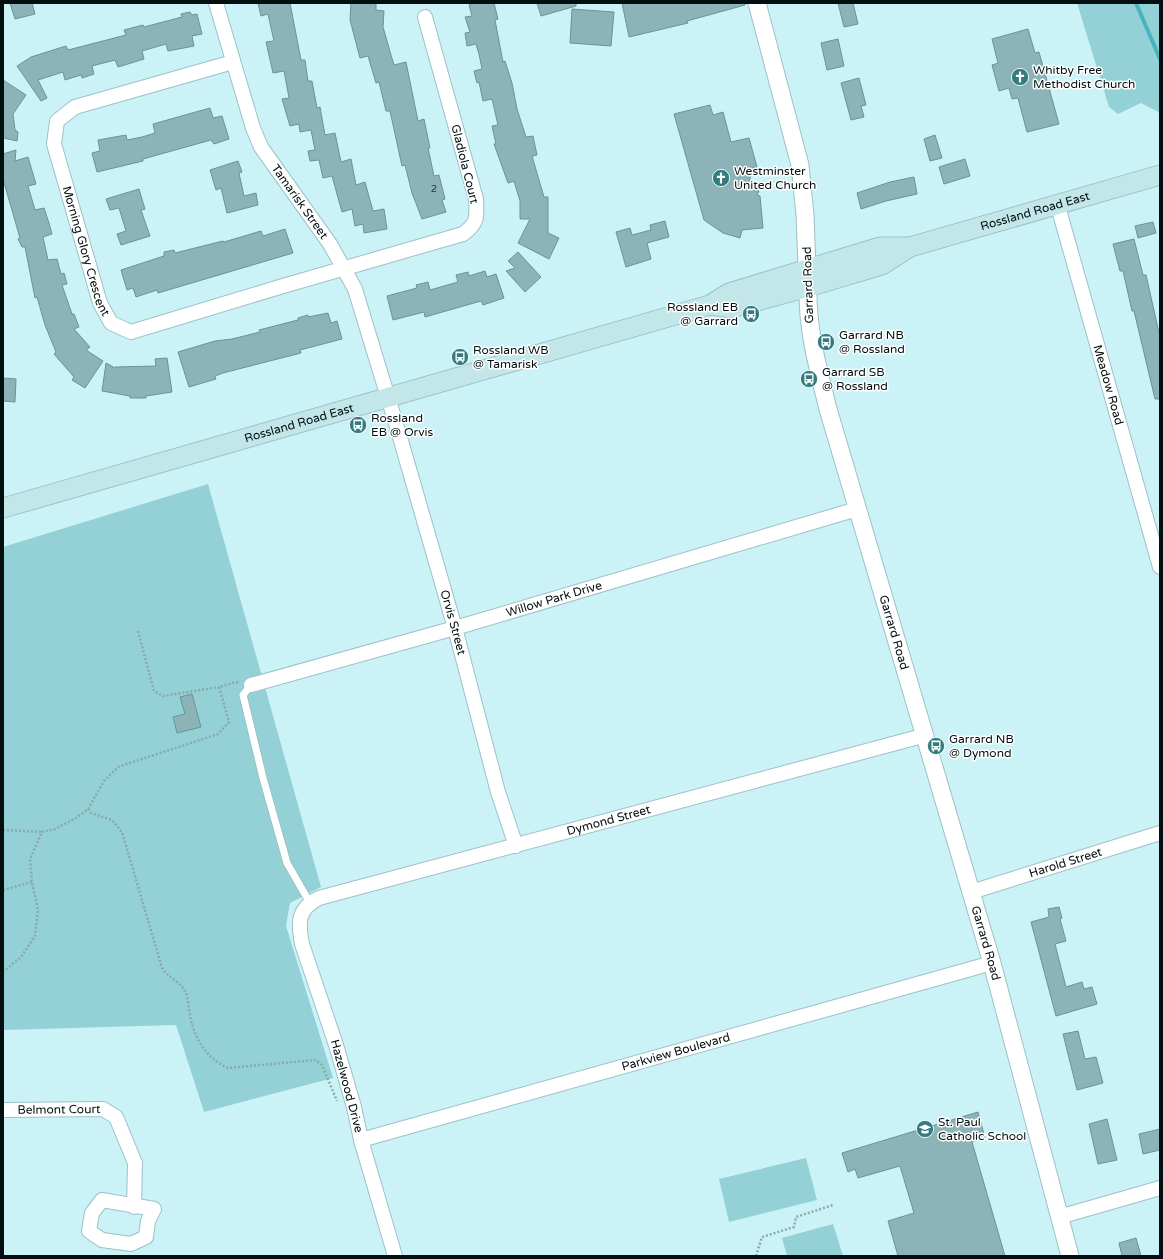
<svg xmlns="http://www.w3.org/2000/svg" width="1163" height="1259" font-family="'Varela Round',sans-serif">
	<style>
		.green { fill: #93d1d7 }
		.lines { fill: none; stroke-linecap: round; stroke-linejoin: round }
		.stream { stroke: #49b4bd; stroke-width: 4 }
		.building { fill: #8cb3b7; stroke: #6c9295 }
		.service-casing { stroke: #9bc2c5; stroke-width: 9 }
		.minor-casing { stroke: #9bc2c5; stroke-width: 16 }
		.tertiary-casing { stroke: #9bc2c5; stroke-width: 19 }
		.secondary-casing { stroke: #9bc2c5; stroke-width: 21 }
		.path { stroke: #8aa9ac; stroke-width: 2.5; stroke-dasharray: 2 2; stroke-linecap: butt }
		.service { stroke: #fff; stroke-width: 7 }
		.minor { stroke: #fff; stroke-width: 14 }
		.tertiary { stroke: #fff; stroke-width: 17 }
		.secondary { stroke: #c3e6e9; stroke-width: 19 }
		.labels { text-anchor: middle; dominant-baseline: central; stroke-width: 3; stroke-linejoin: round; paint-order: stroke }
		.number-label { font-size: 10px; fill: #243739 }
		.poi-label { font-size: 12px; fill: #020e0f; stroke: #fff; text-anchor: start }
		.street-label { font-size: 12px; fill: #020e0f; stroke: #fff }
	</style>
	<rect width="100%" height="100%" fill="#cbf3f7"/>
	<g class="green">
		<path d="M1077 3H1160V113L1141 103 1118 114 1109 107Z"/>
		<path d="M208 484 321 887 290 903 286 926 333 1078 204 1112 176 1025 3 1030V547Z"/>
		<path d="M806 1158 817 1200 729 1222 719 1179Z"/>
		<path d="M833 1224 843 1256H787L782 1238Z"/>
	</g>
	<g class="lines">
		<path class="stream" d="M1136 3 1160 59"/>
	</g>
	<g class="building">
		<path d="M10 3H32L35 14 15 19Z"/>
		<path d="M258 3H290L301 60H305L308 81H312L317 108 320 107 325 135 335 133 341 162 351 159 356 185 365 182 373 211 384 209 387 229 364 233 363 224 355 226 352 209 342 212 332 176 323 178 319 160 310 161 308 151 315 150 311 130 300 132 299 124 290 126 282 99 289 98 284 71 273 73 266 42 274 41 268 14 261 16Z"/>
		<path d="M351 3H376V10L384 11 383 27 391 55 394 65 406 62 418 121 424 119 430 148H428L434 176 439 175 445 199 442 200 446 212 422 219 412 193 405 165 402 166 390 111H386L379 82 376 83 368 56 360 58 350 20Z"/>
		<path d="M474 3H494L498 19 495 20 503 62 505 61 512 83 517 109 526 137 533 136 537 155 532 156 544 197H548V233L559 238 549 259 518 243 530 219H520V201L514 181 508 183 494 144H496L492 126 498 125 492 99 483 101 479 82 477 83 474 71 482 69 479 54 476 44 467 46 465 33 470 32 465 17 472 16 469 5Z"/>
		<path d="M537 3H576V6L541 16Z"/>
		<path d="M622 3H745V5L687 21 688 23 629 37Z"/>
		<path d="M838 3H853L858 24 844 27Z"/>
		<path d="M572 9 614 12 611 46 570 43Z"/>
		<path d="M190 12 192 15 197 14 202 34 192 36 194 46 168 51 166 44 142 51 144 59 128 64 118 67 115 60 92 66 94 74 82 78 81 75 65 80 63 72 38 80 47 98 41 101 17 66 31 57 66 46 68 50 95 43 126 35 124 30 143 25 144 27 182 17 181 14Z"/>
		<path d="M1028 29 1035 53 1039 52 1059 124 1027 132 1018 98 1012 99 1009 88 999 91 992 65 998 63 992 39Z"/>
		<path d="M838 39 844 66 827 70 821 43Z"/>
		<path d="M859 78 866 105 861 106 864 117 851 120 841 83Z"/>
		<path d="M3 80 26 95 13 114 15 130 18 132 17 141 3 138Z"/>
		<path d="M710 105 713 115 723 112 731 142 749 138 757 167 752 168 748 189 759 191 757 195 760 196 763 228 742 230 740 238 723 233 704 220 674 114Z"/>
		<path d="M210 108 213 118 222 116 229 139 214 144 211 140 143 159V161L97 172 92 153 100 151 98 140 126 135 127 140 142 137 155 133 153 124Z"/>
		<path d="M935 135 942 158 930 161 924 139Z"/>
		<path d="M16 150 15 161 28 157 36 184 28 186 35 210 44 208 49 223 52 234 43 237 48 260 57 259 61 274 64 273 67 284 62 285 72 314H74L79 327 74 329 90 347 86 350 103 361 85 388 72 380 74 377 54 354 56 352 45 325 37 297 35 298 25 247H22L18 239 20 238 3 179V154Z"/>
		<path d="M965 159 970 176 944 184 939 167Z"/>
		<path d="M238 161 242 172 239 173 244 196 256 193 258 205 227 213 221 188 216 190 210 170Z"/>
		<path d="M914 177 917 194 886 201 861 209 857 193 890 182Z"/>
		<path d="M139 189 145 209 141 210 150 236 121 245 117 234 126 231 119 208 110 210 106 199Z"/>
		<path d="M665 221 669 237 647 243 651 259 626 267 616 232 630 228 632 235 651 230 650 225Z"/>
		<path d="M1153 222 1156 233 1138 238 1135 226Z"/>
		<path d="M285 229 293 253 158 293 157 290 136 297 133 288 127 290 121 270 164 256V252L174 250 175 253 223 241 224 242 261 231 263 236Z"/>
		<path d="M1134 239 1143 275H1146L1160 337V399H1155L1134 311H1132L1123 271H1120L1113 244Z"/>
		<path d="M518 252 541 277 525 292 506 271 515 268 508 261Z"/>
		<path d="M485 271 487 277 496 274 504 298 483 305 481 301 425 317 424 312 393 320 387 296 417 288 416 285 428 282 430 290 458 282 456 275 468 272 469 276Z"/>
		<path d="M328 313 331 323 337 321 342 339 300 350 301 353 223 373 215 376 216 379 189 387 178 352 215 341 232 339 260 332 259 330 298 320V318L308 315V317Z"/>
		<path d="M167 358 172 392 146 396V398H130V396L102 391 106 363 115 368V367L156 366 155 359Z"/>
		<path d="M3 378 16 379 15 402 3 401Z"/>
		<path d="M192 694 201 727 177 733 173 717 185 714 180 697Z"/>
		<path d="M1059 907 1062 918 1060 919 1066 941 1055 944 1066 987 1082 982 1084 989 1092 987 1097 1004 1056 1016 1031 922 1049 917 1048 909Z"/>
		<path d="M1078 1031 1085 1059 1096 1057 1103 1083 1077 1090 1063 1034Z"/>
		<path d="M978 1112 985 1138 972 1142 1005 1256H898L888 1221 914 1213 900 1166 858 1178 855 1169 848 1172 842 1153Z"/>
		<path d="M1107 1119 1117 1160 1098 1164 1089 1124Z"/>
		<path d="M1160 1129V1150L1143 1154 1139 1134Z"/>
		<path d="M1136 1238 1141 1256H1122L1119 1243Z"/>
	</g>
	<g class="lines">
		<defs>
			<path id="service" d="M251 685 243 695 263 778 287 863 310 903"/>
			<g id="minor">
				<path id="s1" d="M216 3 253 128 261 147 330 244 355 289 397 427 455 628 498 792 516 846"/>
				<path id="s2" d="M233 62 75 107 57 121 54 144 100 303 111 323 131 332 283 286 463 234C478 223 477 217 476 199L425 17"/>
				<path id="s3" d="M1057 203 1160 567"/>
				<path id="s4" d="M251 685 455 628 857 509"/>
				<path id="s5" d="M971 892 1160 833"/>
				<path id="s6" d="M3 1110 103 1109 116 1117 135 1163 134 1207"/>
				<path id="s7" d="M361 1140 992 963"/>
				<path d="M102 1200 154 1209 148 1221 146 1237 131 1244 102 1240 89 1231 92 1213Z"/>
				<path d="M1059 1217 1160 1188"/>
				<path id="s8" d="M395 1256 361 1140 354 1107 336 1045 302 944C298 923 297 909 319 898L926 735"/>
			</g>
			<g id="tertiary">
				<path d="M757 3 800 165 805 215 807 268"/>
				<path id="s9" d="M808 287C807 330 818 368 828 409L992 963 1070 1256"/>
			</g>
			<g id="secondary">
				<path d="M710 305 732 308 808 287 882 265 910 247"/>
				<path id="s10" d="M3 508 710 305 729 293 880 247H910L1160 175"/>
			</g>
		</defs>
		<use href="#service" class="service-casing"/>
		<use href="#minor" class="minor-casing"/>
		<use href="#tertiary" class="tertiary-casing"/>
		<use href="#secondary" class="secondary-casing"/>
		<g class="path">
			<path d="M138 631 154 691 163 696 219 687"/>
			<path d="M88 809 91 813 112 820 122 832 162 968C168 977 178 981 184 989 188 995 188 1003 189 1010 193 1036 204 1057 228 1068L315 1060 322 1065 337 1101"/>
			<path d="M3 830 42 832"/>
			<path d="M3 890 32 882"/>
			<path d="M3 972 21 957 35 936 38 910 32 882 30 859 42 832 55 829 76 818 88 809 104 781 118 767 218 734 229 722 219 687 236 682 240 683"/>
			<path d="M756 1256 762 1237 794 1227 796 1217 833 1205"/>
		</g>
		<use href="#service" class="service"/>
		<use href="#minor" class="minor"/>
		<use href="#tertiary" class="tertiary"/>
		<use href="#secondary" class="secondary"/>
	</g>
	<defs>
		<symbol id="church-disc" viewBox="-11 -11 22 22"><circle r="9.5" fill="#327b81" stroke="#fff"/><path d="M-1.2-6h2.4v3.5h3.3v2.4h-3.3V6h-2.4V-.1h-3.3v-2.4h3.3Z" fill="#fff"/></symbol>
		<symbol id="bus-disc" viewBox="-11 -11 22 22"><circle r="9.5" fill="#327b81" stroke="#fff"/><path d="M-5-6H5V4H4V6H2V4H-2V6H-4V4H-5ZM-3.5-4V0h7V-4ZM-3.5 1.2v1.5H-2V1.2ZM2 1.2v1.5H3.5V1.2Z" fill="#fff"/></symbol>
		<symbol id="school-disc" viewBox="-11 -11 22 22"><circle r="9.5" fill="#327b81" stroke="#fff"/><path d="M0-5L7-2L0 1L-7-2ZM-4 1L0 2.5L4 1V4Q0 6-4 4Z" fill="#fff"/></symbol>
	</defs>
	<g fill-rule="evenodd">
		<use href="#church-disc" x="1010" y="67" width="20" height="20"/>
		<use href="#church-disc" x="711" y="168" width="20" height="20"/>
		<use href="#bus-disc" x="741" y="304" width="20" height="20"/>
		<use href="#bus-disc" x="816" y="332" width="20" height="20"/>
		<use href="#bus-disc" x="450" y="347" width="20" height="20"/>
		<use href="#bus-disc" x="799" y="369" width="20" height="20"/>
		<use href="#bus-disc" x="348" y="415" width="20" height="20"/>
		<use href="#bus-disc" x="926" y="736" width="20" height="20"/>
		<use href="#school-disc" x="915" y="1119" width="20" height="20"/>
	</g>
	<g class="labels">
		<g class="number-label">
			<text x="434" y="189">2</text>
		</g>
		<g class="poi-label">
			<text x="1033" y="70">Whitby Free<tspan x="1033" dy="14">Methodist Church</tspan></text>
			<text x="734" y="171">Westminster<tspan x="734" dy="14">United Church</tspan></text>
			<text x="738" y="307" text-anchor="end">Rossland EB<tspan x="738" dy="14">@ Garrard</tspan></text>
			<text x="839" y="335">Garrard NB<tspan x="839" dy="14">@ Rossland</tspan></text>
			<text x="473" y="350">Rossland WB<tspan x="473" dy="14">@ Tamarisk</tspan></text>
			<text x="822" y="372">Garrard SB<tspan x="822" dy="14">@ Rossland</tspan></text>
			<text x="371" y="418">Rossland<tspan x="371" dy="14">EB @ Orvis</tspan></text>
			<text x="949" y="739">Garrard NB<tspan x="949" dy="14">@ Dymond</tspan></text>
			<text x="938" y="1122">St. Paul<tspan x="938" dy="14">Catholic School</tspan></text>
		</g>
		<g class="street-label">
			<text transform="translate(465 164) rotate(76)">Gladiola Court</text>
			<text stroke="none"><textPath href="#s1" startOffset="218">Tamarisk Street</textPath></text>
			<text stroke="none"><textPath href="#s10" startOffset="1076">Rossland Road East</textPath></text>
			<text stroke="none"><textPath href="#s2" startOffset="322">Morning Glory Crescent</textPath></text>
			<text transform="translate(808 285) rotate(-92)">Garrard Road</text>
			<text stroke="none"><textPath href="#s3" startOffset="189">Meadow Road</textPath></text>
			<text stroke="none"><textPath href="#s10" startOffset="308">Rossland Road East</textPath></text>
			<text stroke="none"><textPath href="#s4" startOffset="315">Willow Park Drive</textPath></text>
			<text stroke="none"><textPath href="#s1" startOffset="669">Orvis Street</textPath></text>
			<text stroke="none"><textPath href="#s9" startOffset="357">Garrard Road</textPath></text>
			<text stroke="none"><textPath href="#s8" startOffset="680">Dymond Street</textPath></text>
			<text stroke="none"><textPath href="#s5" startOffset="99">Harold Street</textPath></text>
			<text stroke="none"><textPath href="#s9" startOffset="681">Garrard Road</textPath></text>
			<text stroke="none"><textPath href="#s7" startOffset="327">Parkview Boulevard</textPath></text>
			<text transform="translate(347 1086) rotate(75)">Hazelwood Drive</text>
			<text stroke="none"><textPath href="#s6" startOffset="56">Belmont Court</textPath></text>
		</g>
	</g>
	<rect width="1163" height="1259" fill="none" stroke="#020e0f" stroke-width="8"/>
</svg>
